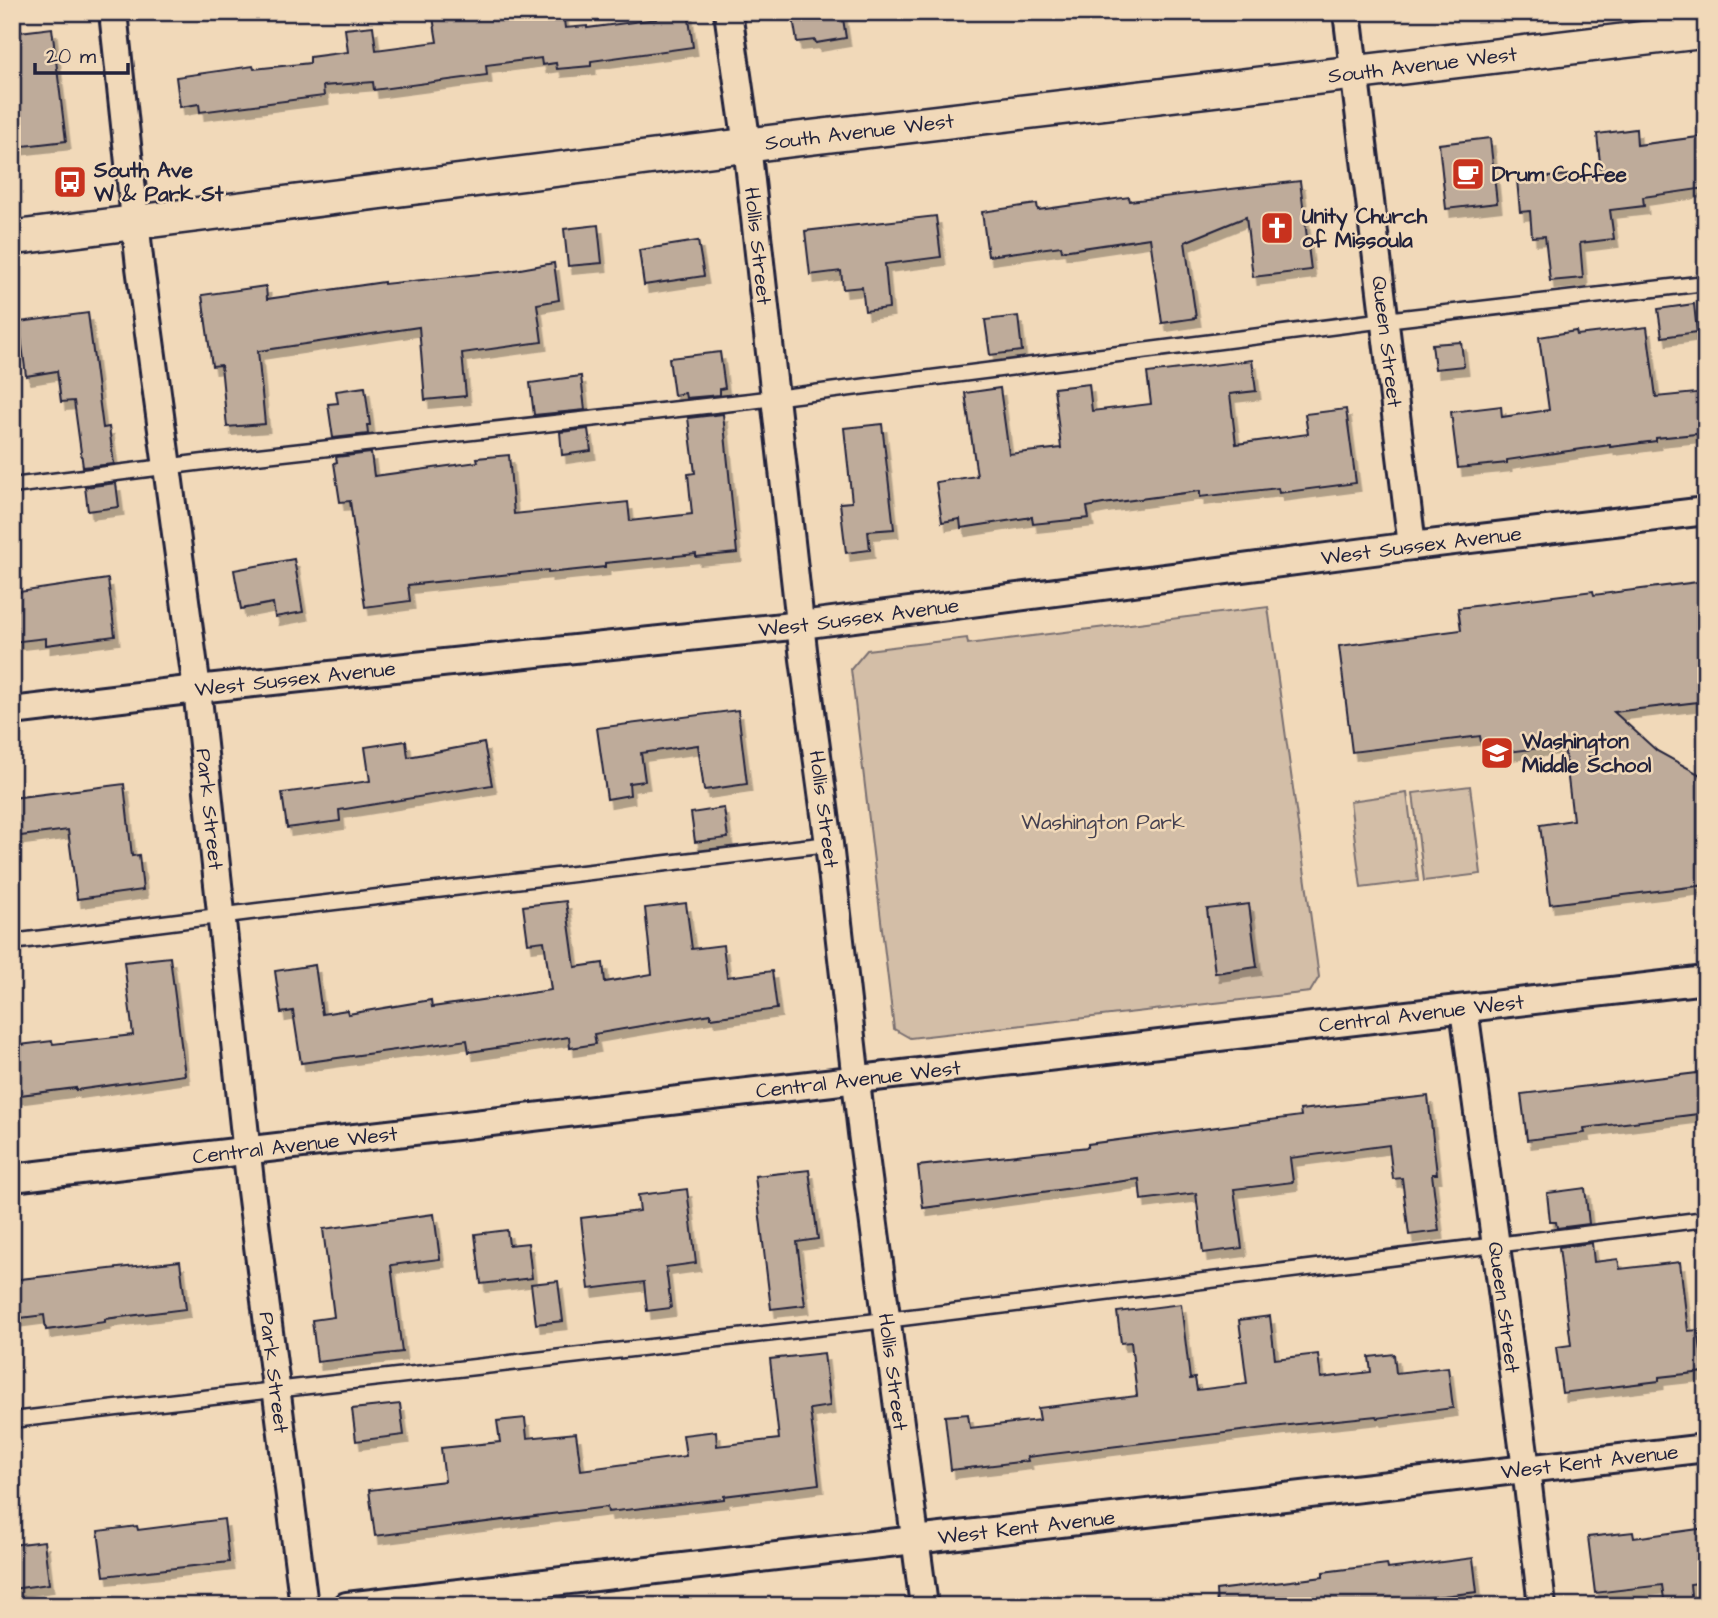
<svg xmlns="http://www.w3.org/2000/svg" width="1718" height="1618" font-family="'Architects Daughter',sans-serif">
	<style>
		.green { fill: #d3bea7; stroke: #7a7071; stroke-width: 2 }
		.building { fill: #beab9a; stroke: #22223b; stroke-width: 2; filter: url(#shadow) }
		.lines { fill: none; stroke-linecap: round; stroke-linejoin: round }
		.service-casing { stroke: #22223b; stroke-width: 19 }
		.minor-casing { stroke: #22223b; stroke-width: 32 }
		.tertiary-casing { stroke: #22223b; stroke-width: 38 }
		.service { stroke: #f1d9b9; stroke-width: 14 }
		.minor { stroke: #f1d9b9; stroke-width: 26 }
		.tertiary { stroke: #f1d9b9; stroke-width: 33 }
		.labels { text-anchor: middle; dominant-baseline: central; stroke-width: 5; stroke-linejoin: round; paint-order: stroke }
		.street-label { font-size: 21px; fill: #22223b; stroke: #f1d9b9 }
		.poi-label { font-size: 21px; font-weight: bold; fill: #22223b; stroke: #f1d9b9; text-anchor: start }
		.park-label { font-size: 21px; fill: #454151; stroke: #f1d9b9 }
	</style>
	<defs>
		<filter id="shadow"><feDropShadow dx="4.5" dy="8" stdDeviation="0" flood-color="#0004"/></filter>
	</defs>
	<rect width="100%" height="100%" fill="#f1d9b9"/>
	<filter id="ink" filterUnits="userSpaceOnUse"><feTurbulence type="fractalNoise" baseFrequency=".0143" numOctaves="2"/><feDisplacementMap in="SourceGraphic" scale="14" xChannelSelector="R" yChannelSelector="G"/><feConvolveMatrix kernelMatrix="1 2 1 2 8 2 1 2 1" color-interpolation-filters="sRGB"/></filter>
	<g filter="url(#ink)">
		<g class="green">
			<path d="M1268 607 1319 977 1310 992 910 1038 894 1029 851 669 867 650 967 638 968 644Z"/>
			<path d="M1470 786 1481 874 1424 881 1413 793Z"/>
			<path d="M1407 793 1418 881 1361 888 1350 801Z"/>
		</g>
		<g class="building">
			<path d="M471 12H492L493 20 563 12 565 28 587 26V28L657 19 656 12H688L693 47 591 61V66L557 69 556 63 542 65 541 58 486 65 487 75 374 90 373 82 323 86 324 96 200 112 199 104 180 107 176 77 253 66 254 69 310 63V57L348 52 345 29 373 26 376 50 437 42 433 17Z"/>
			<path d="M792 12H842L846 38 816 43 815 40 797 42Z"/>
			<path d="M52 28 66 141 15 147 12 126V33Z"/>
			<path d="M1636 129 1637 145 1706 136V188L1643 197 1644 206 1610 210 1614 239 1580 243 1583 278 1550 281 1545 236 1532 237 1530 211 1520 212 1517 180 1601 172 1597 134Z"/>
			<path d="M1490 138 1497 203 1446 209 1439 144Z"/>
			<path d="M1300 181 1311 270 1253 277 1246 217 1185 242 1196 318 1162 323 1150 238 1062 251 1061 246 988 256 982 212 1037 204 1038 210 1129 197 1130 201Z"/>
			<path d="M936 216 941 257 885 264 889 308 865 311 862 287 843 289 841 271 810 275 805 231Z"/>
			<path d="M598 225 602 263 568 266 564 229Z"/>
			<path d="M698 241 704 276 644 285 639 250Z"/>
			<path d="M554 263 559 300 537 304 542 342 462 353 466 396 425 400 419 327 258 351 265 424 227 427 221 365 212 366 202 295 266 286 267 299 384 282V284L509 271Z"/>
			<path d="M1694 304 1697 332 1662 337 1658 309Z"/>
			<path d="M88 313 103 428 109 427 114 464 83 467 74 401 61 402 57 371 26 376 19 322Z"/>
			<path d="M1018 316 1022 351 990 355 985 320Z"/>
			<path d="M1647 327 1656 397 1706 392V433L1656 438V441L1610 447V445L1507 460V463L1458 468 1451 412 1501 406 1502 417 1549 410 1539 337 1576 331 1577 335Z"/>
			<path d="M1461 342 1464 366 1435 369 1432 344Z"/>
			<path d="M720 352 725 388 720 389V395L686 398 685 393 674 395 669 358Z"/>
			<path d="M1252 360 1256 391 1230 394 1236 444 1308 434 1305 414 1346 409 1356 483 1279 493 1278 488 1200 497V491L1103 504 1087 507 1089 518 1033 524 1032 517 961 528 960 519 942 522 936 482 977 476 965 393 1000 388 1009 454 1061 448 1054 388 1089 384 1092 411 1151 404 1147 373Z"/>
			<path d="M581 376 585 410 534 415 530 383Z"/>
			<path d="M365 387 370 425H367L368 434 333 438 328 404 338 403 336 391Z"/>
			<path d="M723 414 737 553 696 557V554L605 563V567L548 573V570L408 585 410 601 365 607 350 501 340 502 334 463 337 462 336 457 371 453 374 476 478 462 477 458 509 455 514 514 628 502 630 521 692 514 688 474 695 473 688 418Z"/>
			<path d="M882 424 894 529 868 531 870 550 846 553 840 503 852 502 844 428Z"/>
			<path d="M588 429 591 451 562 455 560 432Z"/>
			<path d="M116 483 119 507 88 511 85 487Z"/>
			<path d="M294 559 303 612 275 617 273 603 241 609 234 570Z"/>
			<path d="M108 579 115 636 46 645V638L12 642V593Z"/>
			<path d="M1706 581V701L1614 712 1657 751 1706 778V885L1550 904 1540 825 1573 820 1564 745 1483 755 1480 736 1352 752 1339 646 1461 630 1458 608 1593 591 1594 595Z"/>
			<path d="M738 710 747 784 704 790 698 745 641 753 645 781 629 783 630 795 607 799 597 728Z"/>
			<path d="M406 741 408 757 484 743 492 785 339 810 340 821 287 828 282 793 370 781 365 747Z"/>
			<path d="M124 784 132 856 139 855 143 890 77 899 68 830 12 837V798Z"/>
			<path d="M724 808 728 838 695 842 691 813Z"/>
			<path d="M566 901 575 967 603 963 605 982 652 974 645 908 686 903 692 949 723 945 727 977 772 971 777 1009 711 1018V1014L594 1034 596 1044 570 1048 569 1037 469 1052 467 1040 301 1063 293 1011 281 1013 275 971 315 965 322 1014 347 1010 348 1014 431 1000 432 1007 551 990 544 941 528 943 523 906Z"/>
			<path d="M1249 904 1257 967 1215 973 1207 909Z"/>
			<path d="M170 957 185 1075 76 1090V1088L12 1096V1046L52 1041 53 1044 133 1035 124 962Z"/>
			<path d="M1706 1072V1113L1584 1128 1585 1133 1527 1140 1521 1094Z"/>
			<path d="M1428 1096 1437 1174H1432L1439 1231 1409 1235 1402 1178 1393 1179 1389 1145 1290 1158 1293 1182 1234 1189 1242 1248 1203 1253 1196 1193 1141 1200 1139 1179 923 1208 918 1166 1088 1147V1144L1301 1116 1300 1110Z"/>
			<path d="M809 1170 818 1239 797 1242 805 1305 771 1309 755 1176Z"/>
			<path d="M1585 1188 1589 1224 1557 1228 1556 1222H1550L1547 1193Z"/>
			<path d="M687 1189 696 1263 666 1267 671 1308 647 1311 644 1282 589 1289 581 1218 640 1211 638 1195Z"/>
			<path d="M434 1214 440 1259 391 1265 402 1352 317 1362 312 1320 334 1317 323 1229Z"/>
			<path d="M507 1230 509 1245 528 1243 532 1278 481 1284 475 1234Z"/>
			<path d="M1592 1243 1594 1262 1618 1259 1620 1269 1680 1262 1688 1331 1698 1330 1704 1372 1659 1377V1381L1562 1393 1556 1347 1571 1345 1559 1247Z"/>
			<path d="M180 1261 186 1309 105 1319V1322L46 1330 44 1315 12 1319V1280Z"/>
			<path d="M558 1281 563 1321 536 1324 531 1284Z"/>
			<path d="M1181 1304 1190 1379 1195 1378 1197 1390 1247 1384 1239 1320 1270 1316 1275 1359 1318 1354 1321 1378 1371 1372 1369 1357 1394 1354 1396 1373 1448 1367 1453 1408 1377 1418 1376 1416 1298 1424 1027 1457 1028 1461 951 1470 945 1416 968 1414 970 1428 1040 1420 1038 1408 1137 1396 1131 1342 1121 1343 1117 1312Z"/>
			<path d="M824 1353 830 1406 810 1409 819 1484 724 1496V1499L679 1504 608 1512 607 1507 375 1536 369 1490 445 1481 441 1448 500 1442 497 1421 525 1418 527 1438 576 1433 581 1470 686 1456 683 1435 716 1431 717 1446 779 1439 770 1359Z"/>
			<path d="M400 1404 404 1435 356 1441 352 1409Z"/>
			<path d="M224 1519 229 1562 104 1576 98 1531 137 1526 138 1530Z"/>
			<path d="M1706 1528V1582L1690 1584 1692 1606H1665L1662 1585 1595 1593 1588 1537 1633 1532 1634 1538Z"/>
			<path d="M44 1541 49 1584 12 1589V1545Z"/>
			<path d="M1473 1558 1477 1592 1392 1602V1606H1217L1216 1590 1323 1577V1572L1387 1564 1388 1569Z"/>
		</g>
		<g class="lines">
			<defs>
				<g id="service">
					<path d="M12 486 204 462 750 401 1385 320 1706 283"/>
					<path d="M12 942 258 911 829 844"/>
					<path d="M12 1420 886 1320 1706 1219"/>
				</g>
				<g id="minor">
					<path id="s1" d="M113 12 140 267 197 689 251 1191 304 1606"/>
					<path id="s2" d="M728 12 747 145 804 659 829 844 862 1133 924 1606"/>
					<path id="s3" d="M1347 12 1412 546"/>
					<path id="s4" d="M12 711 197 689 801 625 1412 546 1706 511"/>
					<path id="s5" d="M1464 1009 1526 1468 1542 1606"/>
					<path id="s6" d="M12 1178 1706 980"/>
					<path id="s7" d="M347 1606 1706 1448"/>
				</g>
				<g id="tertiary">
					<path id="s8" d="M12 238 789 140 1706 31"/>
				</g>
			</defs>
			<use href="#service" class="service-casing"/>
			<use href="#minor" class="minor-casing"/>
			<use href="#tertiary" class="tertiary-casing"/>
			<use href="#service" class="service"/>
			<use href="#minor" class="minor"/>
			<use href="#tertiary" class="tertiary"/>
		</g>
	</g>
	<defs>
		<symbol id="cafe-square" viewBox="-11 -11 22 22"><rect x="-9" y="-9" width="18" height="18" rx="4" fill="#c8321e" stroke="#f1d9b9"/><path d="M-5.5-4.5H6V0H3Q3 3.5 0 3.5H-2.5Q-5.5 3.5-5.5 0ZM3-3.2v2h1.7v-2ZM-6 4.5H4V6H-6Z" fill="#fff"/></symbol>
		<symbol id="bus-square" viewBox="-11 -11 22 22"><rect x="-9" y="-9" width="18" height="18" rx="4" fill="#c8321e" stroke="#f1d9b9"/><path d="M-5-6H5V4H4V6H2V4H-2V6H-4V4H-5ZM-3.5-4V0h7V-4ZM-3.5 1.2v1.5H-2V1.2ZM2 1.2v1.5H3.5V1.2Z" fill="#fff"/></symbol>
		<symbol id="church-square" viewBox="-11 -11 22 22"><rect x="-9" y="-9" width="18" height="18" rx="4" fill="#c8321e" stroke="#f1d9b9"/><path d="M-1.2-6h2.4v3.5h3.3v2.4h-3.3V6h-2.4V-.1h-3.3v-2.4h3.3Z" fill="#fff"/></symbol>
		<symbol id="school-square" viewBox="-11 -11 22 22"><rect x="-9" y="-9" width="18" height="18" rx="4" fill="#c8321e" stroke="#f1d9b9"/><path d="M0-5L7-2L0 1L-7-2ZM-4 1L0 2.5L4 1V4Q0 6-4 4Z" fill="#fff"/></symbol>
	</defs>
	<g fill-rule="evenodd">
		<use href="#cafe-square" x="1449" y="155" width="38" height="38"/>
		<use href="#bus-square" x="51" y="163" width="38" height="38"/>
		<use href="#church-square" x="1258" y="209" width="38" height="38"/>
		<use href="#school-square" x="1478" y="734" width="38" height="38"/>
	</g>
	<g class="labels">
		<g class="street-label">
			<text stroke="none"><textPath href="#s8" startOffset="1421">South Avenue West</textPath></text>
			<text stroke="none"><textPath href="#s8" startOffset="854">South Avenue West</textPath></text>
			<text stroke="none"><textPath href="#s2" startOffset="236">Hollis Street</textPath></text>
			<text stroke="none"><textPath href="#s3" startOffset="332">Queen Street</textPath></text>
			<text stroke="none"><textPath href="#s4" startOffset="1419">West Sussex Avenue</textPath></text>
			<text stroke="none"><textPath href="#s4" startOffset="852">West Sussex Avenue</textPath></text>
			<text stroke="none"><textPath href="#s4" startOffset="285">West Sussex Avenue</textPath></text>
			<text stroke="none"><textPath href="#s1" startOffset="803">Park Street</textPath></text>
			<text stroke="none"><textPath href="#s2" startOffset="803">Hollis Street</textPath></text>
			<text stroke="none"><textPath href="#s6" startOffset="1419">Central Avenue West</textPath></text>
			<text stroke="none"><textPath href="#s6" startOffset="852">Central Avenue West</textPath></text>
			<text stroke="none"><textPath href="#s6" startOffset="285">Central Avenue West</textPath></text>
			<text stroke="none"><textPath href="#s5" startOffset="301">Queen Street</textPath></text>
			<text stroke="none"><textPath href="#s1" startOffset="1370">Park Street</textPath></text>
			<text stroke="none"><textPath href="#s2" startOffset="1370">Hollis Street</textPath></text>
			<text stroke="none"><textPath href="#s7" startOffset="1251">West Kent Avenue</textPath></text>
			<text stroke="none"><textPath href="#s7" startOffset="684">West Kent Avenue</textPath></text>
		</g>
		<g class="poi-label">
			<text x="94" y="170">South Ave<tspan x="94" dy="24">W &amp; Park St</tspan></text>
			<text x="1492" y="174">Drum Coffee</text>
			<text x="1302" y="216">Unity Church<tspan x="1302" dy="24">of Missoula</tspan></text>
			<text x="1522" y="741">Washington<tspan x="1522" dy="24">Middle School</tspan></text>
		</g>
		<g class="park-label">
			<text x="1103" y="822">Washington Park</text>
		</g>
	</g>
	<rect width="1718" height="1618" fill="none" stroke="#f1d9b9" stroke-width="42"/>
	<rect x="21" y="21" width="1676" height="1576" fill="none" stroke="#22223b" stroke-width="2.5" filter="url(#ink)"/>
	<path d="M35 63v10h93v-10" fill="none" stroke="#22223b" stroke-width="3.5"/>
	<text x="46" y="63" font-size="21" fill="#22223b" stroke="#f1d9b9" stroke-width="5" paint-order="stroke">20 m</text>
</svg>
